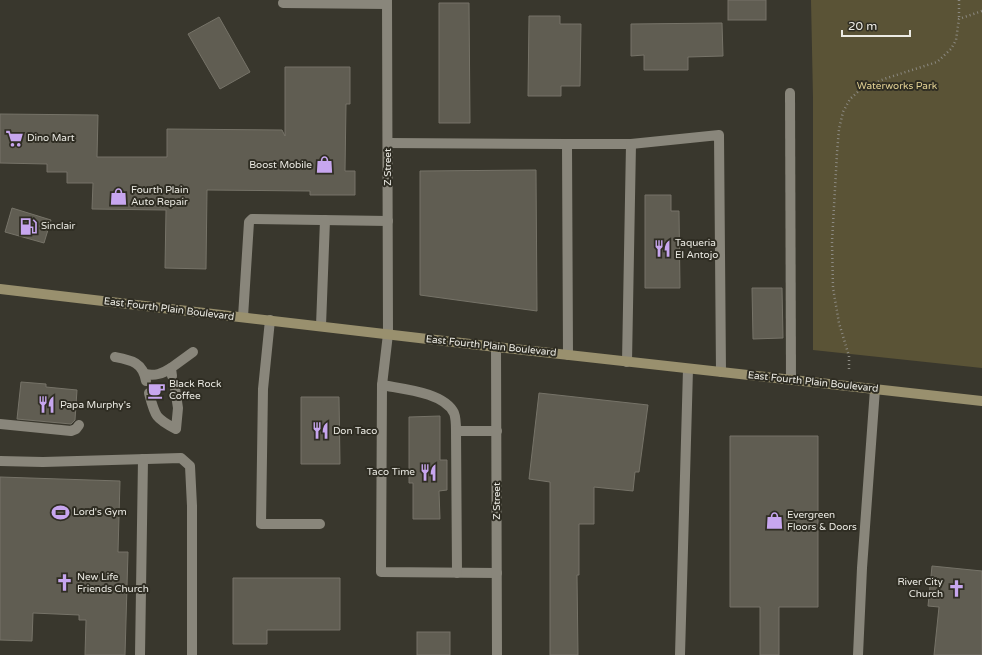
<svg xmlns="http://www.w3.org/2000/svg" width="982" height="655" font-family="'Varela Round',sans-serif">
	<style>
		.green { fill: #5a5336 }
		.building { fill: #605d52; stroke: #767368 }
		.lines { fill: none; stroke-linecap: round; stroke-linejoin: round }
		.path { stroke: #8c8a82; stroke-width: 2.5; stroke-dasharray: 1 3; stroke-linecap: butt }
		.service { stroke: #89867b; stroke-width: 10 }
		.minor { stroke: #89867b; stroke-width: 10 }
		.secondary { stroke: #99906e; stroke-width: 10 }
		.labels { text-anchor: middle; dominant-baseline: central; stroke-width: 4; stroke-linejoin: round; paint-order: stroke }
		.park-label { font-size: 10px; fill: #e2d194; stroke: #2f2d23 }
		.poi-label { font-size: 10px; fill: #ecebe4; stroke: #2f2d23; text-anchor: start }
		.street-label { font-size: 10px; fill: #ecebe4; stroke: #2f2d23 }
	</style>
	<rect width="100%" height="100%" fill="#39372d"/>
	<path class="green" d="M811 0H982V368L813 350V98Z"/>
	<g class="building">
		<rect x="728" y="0" width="38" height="20"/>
		<path d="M439 3H469L470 123H439Z"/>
		<path d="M529 16H560V24H581L580 86H561V96H528Z"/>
		<path d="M219 17 250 72 220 89 188 34Z"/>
		<path d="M722 23 723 56 688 57V70H644V55L631 56V24Z"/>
		<path d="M285 67H350V104H346L345 171H355V195H310V191L207 190 206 269 165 268 166 210 92 209 93 183H67V172H47V164L0 163V114L98 115 97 157H167V129L282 130 285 136Z"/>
		<path d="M536 170 537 311 420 295V171Z"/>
		<path d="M645 195H671V211H679L680 288H645Z"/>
		<path d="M12 208 51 220 44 243 5 232Z"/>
		<path d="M752 288H782L783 338 753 339Z"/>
		<path d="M21 382 46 384V387L77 390 75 420 71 424 17 419Z"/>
		<path d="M539 393 648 405 639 472H635L633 491 594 487V524H579V575H577L578 655H550V482L529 479Z"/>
		<path d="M301 397H339L340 464H301Z"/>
		<path d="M440 416V460H447V490L439 491 440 519H413V483H409V417Z"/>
		<path d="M730 436H818V607H779V655H760V607H730Z"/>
		<path d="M0 477 120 481 118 552H128L125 655H85L86 620H79V615L33 613 32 641 0 640Z"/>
		<path d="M932 566 982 571V655H934L939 607 928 606Z"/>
		<path d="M233 578H340V630H267V644H233Z"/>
		<rect x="417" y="632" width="33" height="23"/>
	</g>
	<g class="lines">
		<g class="path">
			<path d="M959 0V19"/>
			<path d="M849 369V356L839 323 833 288 832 242 837 153 839 129 843 112 850 99 862 88 884 79 937 62 951 49 956 40 959 19 982 11"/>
		</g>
		<g class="service">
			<path d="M790 93 791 380"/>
			<path d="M388 143 567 144 568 355"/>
			<path d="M567 144H631L627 362"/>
			<path d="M631 144 719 135 721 372"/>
			<path d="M243 317 249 222 252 219 388 221"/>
			<path d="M270 320 263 389 261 524H320"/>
			<path d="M321 326 325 220"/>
			<path d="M388 334 382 385 381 572 497 573"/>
			<path d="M115 357C131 360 143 362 146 381"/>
			<path d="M145 374C155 376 162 374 171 368"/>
			<path d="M172 376 171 368 193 352"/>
			<path d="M382 385C402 389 444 392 454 413 456 418 456 425 456 431L457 573"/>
			<path d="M149 393C155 416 155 418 176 429L178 408 175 388"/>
			<path d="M0 424 71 431 76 429 79 425"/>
			<path d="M456 431H497"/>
			<path d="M0 461 43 462 181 458 190 466 192 506V655"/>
			<path d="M140 655 143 459"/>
			<path d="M680 655 688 369"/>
			<path d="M858 655 862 568 875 389"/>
		</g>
		<g class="minor">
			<path d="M387 0 388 334"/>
			<path d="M283 3 387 4"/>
			<path d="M496 347 497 655"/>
		</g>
		<path class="secondary" d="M0 289 496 347 982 401"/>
	</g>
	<defs>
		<symbol id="supermarket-bare" viewBox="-9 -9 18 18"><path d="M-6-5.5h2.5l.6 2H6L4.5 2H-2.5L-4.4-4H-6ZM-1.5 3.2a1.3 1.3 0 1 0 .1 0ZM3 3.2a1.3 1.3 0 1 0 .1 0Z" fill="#c7a6ef" stroke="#2f2d23" stroke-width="2.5" paint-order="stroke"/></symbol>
		<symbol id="shop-bare" viewBox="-9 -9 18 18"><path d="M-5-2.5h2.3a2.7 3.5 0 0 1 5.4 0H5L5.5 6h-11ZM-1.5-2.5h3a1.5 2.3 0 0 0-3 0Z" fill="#c7a6ef" stroke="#2f2d23" stroke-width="2.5" paint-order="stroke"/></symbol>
		<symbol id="fuel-bare" viewBox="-9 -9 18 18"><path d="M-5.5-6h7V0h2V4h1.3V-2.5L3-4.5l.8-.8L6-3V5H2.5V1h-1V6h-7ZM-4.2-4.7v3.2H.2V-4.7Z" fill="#c7a6ef" stroke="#2f2d23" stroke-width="2.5" paint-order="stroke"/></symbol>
		<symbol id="restaurant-bare" viewBox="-9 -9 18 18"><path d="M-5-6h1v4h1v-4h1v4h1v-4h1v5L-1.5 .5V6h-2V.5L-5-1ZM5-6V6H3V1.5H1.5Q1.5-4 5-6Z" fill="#c7a6ef" stroke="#2f2d23" stroke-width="2.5" paint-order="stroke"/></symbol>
		<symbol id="cafe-bare" viewBox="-9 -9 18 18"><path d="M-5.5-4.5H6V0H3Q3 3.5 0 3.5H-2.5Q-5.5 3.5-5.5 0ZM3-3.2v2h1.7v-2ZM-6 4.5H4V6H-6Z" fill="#c7a6ef" stroke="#2f2d23" stroke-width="2.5" paint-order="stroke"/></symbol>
		<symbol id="stadium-bare" viewBox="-9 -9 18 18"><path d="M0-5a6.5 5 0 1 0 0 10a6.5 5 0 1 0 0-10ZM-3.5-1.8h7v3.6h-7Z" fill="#c7a6ef" stroke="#2f2d23" stroke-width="2.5" paint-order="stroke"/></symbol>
		<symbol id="church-bare" viewBox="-9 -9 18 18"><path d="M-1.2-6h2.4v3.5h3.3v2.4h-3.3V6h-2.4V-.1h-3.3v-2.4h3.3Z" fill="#c7a6ef" stroke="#2f2d23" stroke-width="2.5" paint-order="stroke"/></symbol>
	</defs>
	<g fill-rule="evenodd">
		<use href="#supermarket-bare" x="2" y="126" width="25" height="25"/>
		<use href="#shop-bare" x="312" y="152" width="25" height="25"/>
		<use href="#shop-bare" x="106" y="184" width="25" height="25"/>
		<use href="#fuel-bare" x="16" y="214" width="25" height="25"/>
		<use href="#restaurant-bare" x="650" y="236" width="25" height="25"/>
		<use href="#cafe-bare" x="144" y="378" width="25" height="25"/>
		<use href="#restaurant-bare" x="34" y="392" width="25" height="25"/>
		<use href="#restaurant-bare" x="308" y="418" width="25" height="25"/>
		<use href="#restaurant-bare" x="416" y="460" width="25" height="25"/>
		<use href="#stadium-bare" x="48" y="500" width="25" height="25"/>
		<use href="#shop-bare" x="762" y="508" width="25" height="25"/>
		<use href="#church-bare" x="52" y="570" width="25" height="25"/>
		<use href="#church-bare" x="944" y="576" width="25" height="25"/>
	</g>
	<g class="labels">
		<g class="park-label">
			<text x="897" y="86">Waterworks Park</text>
		</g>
		<g class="poi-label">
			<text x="27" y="138">Dino Mart</text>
			<text x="312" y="165" text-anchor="end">Boost Mobile</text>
			<text x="131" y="190">Fourth Plain<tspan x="131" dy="12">Auto Repair</tspan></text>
			<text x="41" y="226">Sinclair</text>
			<text x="675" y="243">Taqueria<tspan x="675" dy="12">El Antojo</tspan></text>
			<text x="169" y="384">Black Rock<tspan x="169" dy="12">Coffee</tspan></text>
			<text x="60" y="405">Papa Murphy's</text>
			<text x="333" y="431">Don Taco</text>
			<text x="415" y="472" text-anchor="end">Taco Time</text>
			<text x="73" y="512">Lord's Gym</text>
			<text x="787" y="515">Evergreen<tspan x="787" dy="12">Floors &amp; Doors</tspan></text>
			<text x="77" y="577">New Life<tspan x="77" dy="12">Friends Church</tspan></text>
			<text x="943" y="582" text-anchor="end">River City<tspan x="943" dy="12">Church</tspan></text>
		</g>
		<g class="street-label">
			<text transform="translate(388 167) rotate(-90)">Z Street</text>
			<text transform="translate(169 309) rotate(7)">East Fourth Plain Boulevard</text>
			<text transform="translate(491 346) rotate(6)">East Fourth Plain Boulevard</text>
			<text transform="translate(813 382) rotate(6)">East Fourth Plain Boulevard</text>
			<text transform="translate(497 501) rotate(-90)">Z Street</text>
		</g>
	</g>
	<path d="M842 30v6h68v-6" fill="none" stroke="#ecebe4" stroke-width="2"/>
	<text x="848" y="30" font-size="12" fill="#ecebe4" stroke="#2f2d23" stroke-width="3" paint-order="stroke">20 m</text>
</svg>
